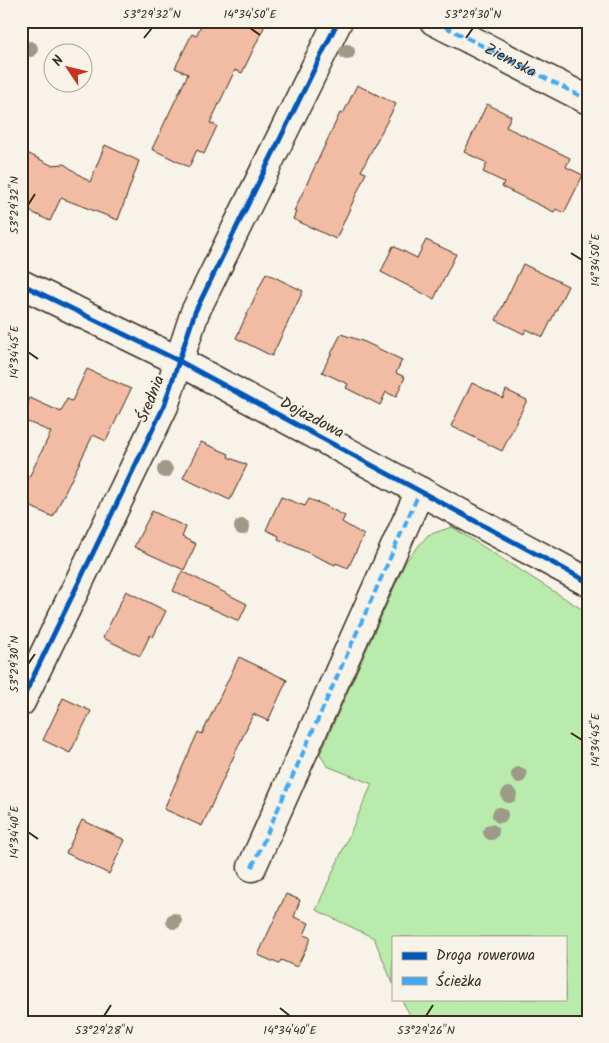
<svg xmlns="http://www.w3.org/2000/svg" width="609" height="1043" font-family="Kalam,sans-serif">
	<style>
		.green { fill: #b9ecac; stroke: #7a8b65 }
		.building { fill: #f1bca3; stroke: #3b2a1e }
		.lines { fill: none; stroke-linecap: round; stroke-linejoin: round }
		.minor-casing { stroke: #3b2a1e; stroke-width: 31 }
		.minor { stroke: #f7f3e8; stroke-width: 28 }
		.quiet { stroke: #3fa9f5; stroke-width: 4; stroke-dasharray: 8 4; stroke-linecap: butt }
		.cycleway-casing { stroke: #f7f3e8; stroke-width: 8 }
		.cycleway { stroke: #0057b8; stroke-width: 5 }
		.tree { fill: #9d9a88 }
		.ticks { fill: none; stroke: #3b2a1e; stroke-width: 2 }
		.labels { text-anchor: middle; dominant-baseline: central; stroke-width: 4.5; stroke-linejoin: round; paint-order: stroke }
		.street-label { font-size: 16px; fill: #3b2a1e; stroke: #f7f3e8 }
		.neatline { fill: none; stroke: #3b2a1e; stroke-width: 2 }
		.ticks-label { font-size: 12px; text-anchor: middle; fill: #3b2a1e }
	</style>
	<rect width="100%" height="100%" fill="#f7f3e8"/>
	<filter id="ink" filterUnits="userSpaceOnUse"><feTurbulence type="fractalNoise" baseFrequency=".02" numOctaves="2"/><feDisplacementMap in="SourceGraphic" scale="10" xChannelSelector="R" yChannelSelector="G"/><feConvolveMatrix kernelMatrix="1 2 1 2 8 2 1 2 1" color-interpolation-filters="sRGB"/></filter>
	<g filter="url(#ink)">
		<path class="green" d="M452 527 588 613V1022H414L401 999H565V937H393V984L374 938 316 910 372 784 327 766 320 754 406 561 428 535Z"/>
		<g class="building">
			<path d="M203 21H267L242 73 235 70 210 123 217 126 204 154 197 150 189 167 152 149 188 74 175 68 192 34 196 36Z"/>
			<path d="M357 85 396 104 361 171 366 173 336 239 293 219 296 212 294 211 340 113 343 114Z"/>
			<path d="M487 104 511 116 506 127 570 158 566 167 583 175 564 213 556 209 554 212 502 187 504 182 483 172 487 163 464 152Z"/>
			<path d="M105 145 139 161 118 220 61 198 50 221 21 207V150L51 165 64 164 90 182Z"/>
			<path d="M426 240 456 254 434 299 381 272 393 246 417 258Z"/>
			<path d="M523 264 568 286 543 337 526 329 524 334 496 320Z"/>
			<path d="M266 273 303 291 272 356 236 338Z"/>
			<path d="M341 334 365 342 402 360 396 373 405 377 396 397 386 392 380 405 346 388 348 384 322 372Z"/>
			<path d="M87 369 131 389 106 441 93 435 53 517 21 502V494L51 432 21 419 30 398 61 412 67 399 72 401Z"/>
			<path d="M472 383 503 398 506 390 527 400 502 451 451 426Z"/>
			<path d="M201 442 229 454 228 457 247 465 230 500 183 478Z"/>
			<path d="M281 497 305 506 309 499 324 505 345 516 342 522 364 535 348 568 336 563 335 565 278 539 279 536 266 530Z"/>
			<path d="M152 511 186 527 182 537 196 544 184 570 134 547Z"/>
			<path d="M182 571 247 604 239 621 173 591Z"/>
			<path d="M126 591 166 611 153 637 150 635 140 656 103 638Z"/>
			<path d="M239 657 287 680 268 721 253 714 202 826 164 809 198 732 202 734Z"/>
			<path d="M63 698 91 711 70 753 43 740Z"/>
			<path d="M82 820 125 840 109 874 66 853Z"/>
			<path d="M286 894 300 900 294 917 309 923 304 935 311 938 297 967 281 960 279 964 258 955Z"/>
		</g>
		<g class="lines">
			<defs>
				<g id="minor">
					<path id="s1" d="M434 21 588 100"/>
					<path d="M21 284 179 361 588 582"/>
					<path d="M21 702 164 406 195 312 338 21"/>
					<path d="M252 867 420 491"/>
				</g>
			</defs>
			<use href="#minor" class="minor-casing"/>
			<use href="#minor" class="minor"/>
			<g class="quiet">
				<path d="M434 21 588 100"/>
				<path d="M252 867 420 491"/>
			</g>
			<defs>
				<g id="cycleway">
					<path d="M21 284 179 361 588 582"/>
					<path d="M21 702 164 406 195 312 338 21"/>
				</g>
			</defs>
			<use href="#cycleway" class="cycleway-casing"/>
			<use href="#cycleway" class="cycleway"/>
		</g>
		<g class="tree">
			<circle cx="30" cy="49" r="8"/>
			<circle cx="347" cy="52" r="8"/>
			<circle cx="165" cy="470" r="8"/>
			<circle cx="242" cy="527" r="8"/>
			<circle cx="519" cy="775" r="8"/>
			<circle cx="509" cy="795" r="8"/>
			<circle cx="500" cy="815" r="8"/>
			<circle cx="491" cy="832" r="8"/>
			<circle cx="174" cy="921" r="8"/>
		</g>
	</g>
	<path class="ticks" d="M250 28 260 35M144 38 152 28M466 38 473 28M28 205 35 194M571 253 582 260M28 352 38 359M28 664 35 654M571 733 582 740M28 832 38 839M280 1008 290 1016M104 1016 111 1005M426 1016 433 1005"/>
	<g class="labels">
		<g class="street-label">
			<text stroke="none"><textPath href="#s1" startOffset="86">Ziemska</textPath></text>
			<text transform="translate(151 399) rotate(-68)">Średnia</text>
			<text transform="translate(312 418) rotate(28)">Dojazdowa</text>
		</g>
	</g>
	<rect width="609" height="1043" fill="none" stroke="#f7f3e8" stroke-width="55"/>
	<rect x="392" y="936" width="175" height="65" fill="#f7f3e8" stroke="#aca397"/>
	<rect x="402" y="952" width="25" height="8" fill="#0057b8" stroke="#aca397"/>
	<text x="436" y="960" font-size="15" fill="#3b2a1e">Droga rowerowa</text>
	<rect x="402" y="977" width="25" height="8" fill="#3fa9f5" stroke="#aca397"/>
	<text x="436" y="986" font-size="15" fill="#3b2a1e">Ścieżka</text>
	<g transform="translate(68 68) rotate(305)"><circle r="24" fill="#f7f3e8" stroke="#aca397"/>
	<path d="M0-4L9 19L0 12L-9 19Z" fill="#c8321e"/>
	<text y="-8" font-size="14" font-weight="bold" text-anchor="middle" fill="#3b2a1e">N</text>
	</g>
	<rect x="28" y="28" width="554" height="988" class="neatline"/>
	<g class="ticks-label">
		<text x="152" y="18">53°29'32"N</text>
		<text x="250" y="18">14°34'50"E</text>
		<text x="473" y="18">53°29'30"N</text>
		<text transform="translate(14 205) rotate(-90)" y="4">53°29'32"N</text>
		<text transform="translate(595 260) rotate(-90)" y="4">14°34'50"E</text>
		<text transform="translate(14 352) rotate(-90)" y="4">14°34'45"E</text>
		<text transform="translate(14 664) rotate(-90)" y="4">53°29'30"N</text>
		<text transform="translate(595 740) rotate(-90)" y="4">14°34'45"E</text>
		<text transform="translate(14 832) rotate(-90)" y="4">14°34'40"E</text>
		<text x="104" y="1034">53°29'28"N</text>
		<text x="290" y="1034">14°34'40"E</text>
		<text x="426" y="1034">53°29'26"N</text>
	</g>
</svg>
